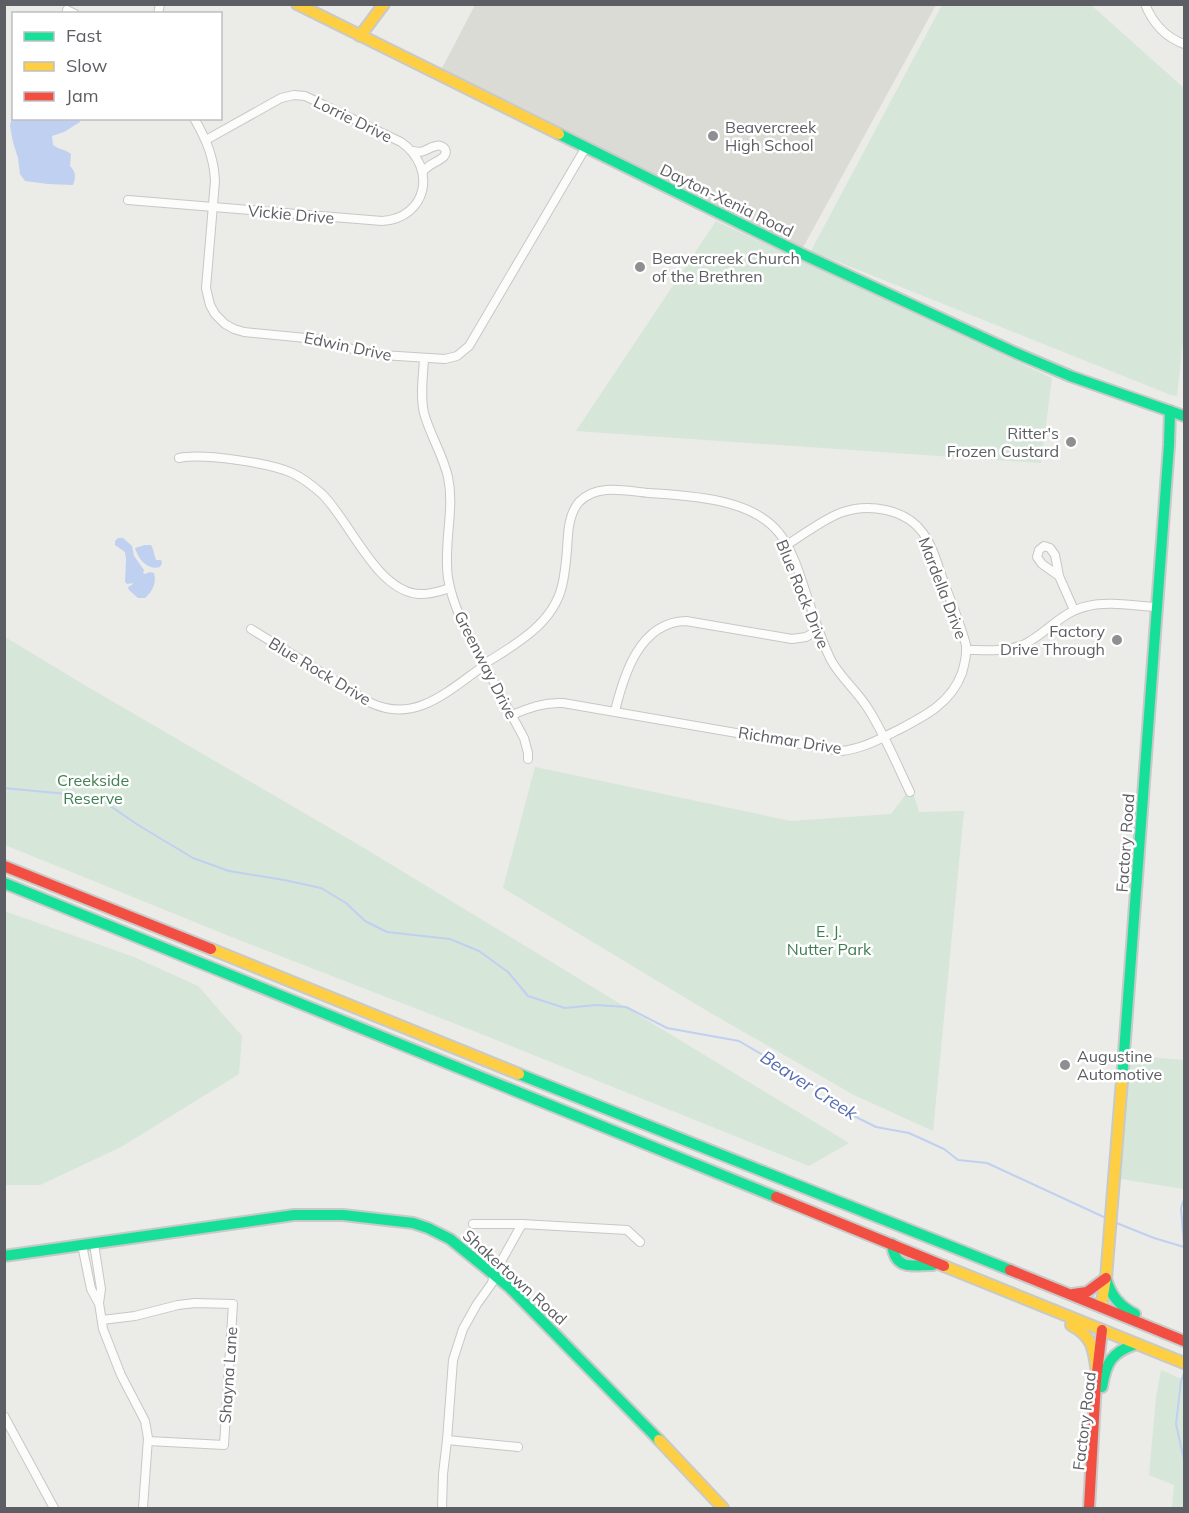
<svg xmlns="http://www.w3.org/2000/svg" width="1189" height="1513" font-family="Mulish,sans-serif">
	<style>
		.education { fill: #dbdbd5 }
		.green { fill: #d6e6d8 }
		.water { fill: #c0d0f0 }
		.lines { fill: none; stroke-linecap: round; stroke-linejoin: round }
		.stream { stroke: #c0d0f0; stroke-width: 2 }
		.street-casing { stroke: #c7c7c7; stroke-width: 10 }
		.fast-casing { stroke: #c8c9c9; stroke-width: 14 }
		.slow-casing { stroke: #c8c9c9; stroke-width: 14 }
		.jam-casing { stroke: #c8c9c9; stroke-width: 14 }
		.street { stroke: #fcfcfb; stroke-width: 8 }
		.fast { stroke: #16e098; stroke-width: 10 }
		.slow { stroke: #ffcf43; stroke-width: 10 }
		.jam { stroke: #f24e42; stroke-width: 10 }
		.poi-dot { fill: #8f8f91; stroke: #fff; stroke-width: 2 }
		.labels { text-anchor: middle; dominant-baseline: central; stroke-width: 5; stroke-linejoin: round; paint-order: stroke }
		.street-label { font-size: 16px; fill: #5d5e63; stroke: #fff }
		.poi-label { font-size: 16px; fill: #5d5e63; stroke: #fff; text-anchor: start }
		.park-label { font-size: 16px; fill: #407f52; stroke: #fff }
		.water-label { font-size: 18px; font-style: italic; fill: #546bb4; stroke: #fff }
	</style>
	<rect width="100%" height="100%" fill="#ebebe7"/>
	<path class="education" d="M475 5H936L800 253 439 74Z"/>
	<g class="green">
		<path d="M942 5H1091L1184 88V333L1177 396 1171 395 811 251Z"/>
		<path d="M716 221 1052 378 1041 463 576 431Z"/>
		<path d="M5 637 81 683 359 845 849 1143 809 1166 474 1031 239 940 5 845Z"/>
		<path d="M535 767 791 821 891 814 906 794 913 793 919 812 964 811 933 1131 854 1095 709 1012 503 888Z"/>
		<path d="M4 911 134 957 198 986 242 1036 239 1074 121 1147 40 1185H5Z"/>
		<path d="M1124 1055 1184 1060V1189L1114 1178Z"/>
		<path d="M1161 1370 1184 1380V1508H1172L1174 1485 1149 1475 1156 1398Z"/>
	</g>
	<g class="water">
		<path d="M13 115 14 118 79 119 80 122 64 132 52 136 53 145C59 150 65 149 71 154L70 166C76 172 76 177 73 185L48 184 25 181 20 174 18 158 13 142 10 126 12 117Z"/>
		<path d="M118 538H123L132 546 134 556 144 570 143 573 145 574 150 572 154 573C157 583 152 592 145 598H138L129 590 128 587 132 585 133 583 127 584 125 582 126 559 125 552 115 545V541Z"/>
		<path d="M145 545H151C154 550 154 555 156 560H161L162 563 160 567C148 571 138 559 135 548Z"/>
	</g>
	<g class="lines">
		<g class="stream">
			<path d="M4 788 67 794 103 801 138 825 193 858 229 871 284 880 321 888 346 903 365 921 387 932 450 939 479 951 508 972 528 996 565 1008 596 1005 626 1007 667 1028 739 1041 831 1095 848 1113 876 1127 909 1133 944 1149 958 1160 987 1163 1106 1218"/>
			<path d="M1114 1222 1154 1238 1184 1247"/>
			<path d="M1184 1246 1181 1208 1184 1199"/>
			<path d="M1184 1373 1181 1381 1176 1424 1184 1460"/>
		</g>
		<defs>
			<g id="street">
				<path d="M1145 4C1153 24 1165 37 1184 44"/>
				<path d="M67 10 75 14"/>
				<path d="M158 14 160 4"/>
				<path d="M194 118C206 139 214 157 215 181L206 288 210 305 215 314 225 324 234 329 244 332 316 339 356 350 382 355 445 359 457 356 469 346 586 147"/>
				<path d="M413 151C425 154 426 148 436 146 439 145 443 146 445 149 450 160 428 162 423 172"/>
				<path d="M128 200 382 221C427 218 438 168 401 142L305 96 294 95 281 98 206 140"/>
				<path d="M424 359C423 377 420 396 424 413 430 435 443 455 448 477 455 510 443 544 448 578 453 608 468 634 483 661 496 687 510 712 524 738L528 753V759"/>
				<path d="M179 458C203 453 270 463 292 473 303 478 313 486 322 494 350 521 376 591 419 594 430 595 440 591 450 588"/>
				<path d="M1059 576 1042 564 1037 557 1039 550 1044 546 1050 548 1055 555 1059 576 1074 610"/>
				<path d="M251 629 371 703C416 724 449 690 485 665"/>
				<path d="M966 650C985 650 1007 652 1025 644 1047 633 1062 611 1088 606 1109 601 1134 606 1156 607"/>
				<path d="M484 664C515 645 553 624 562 586 565 574 566 562 567 550 568 534 568 515 579 502 597 483 626 491 649 493 691 496 756 498 782 537 796 557 802 583 810 605 816 623 822 642 831 660 840 677 856 690 867 707 884 733 896 763 910 792"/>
				<path d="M615 711C624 674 640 622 686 621L792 639 806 637 818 630"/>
				<path d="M512 715C529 708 544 702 563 703L841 751C862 749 880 739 898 730 925 716 951 703 962 673 965 663 967 655 966 645 961 626 953 607 946 588 939 570 934 548 923 533 906 509 869 503 843 512 827 517 802 535 787 545"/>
				<path d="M473 1224H522"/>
				<path d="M94 1244 101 1289 99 1303 103 1329 121 1375 145 1421 148 1438 143 1508"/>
				<path d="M82 1245 91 1289 98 1302"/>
				<path d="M102 1320 135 1316 178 1305 195 1303 233 1304 224 1445 148 1441"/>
				<path d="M4 1416 54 1508"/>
				<path d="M447 1440 518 1447"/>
				<path d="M442 1508 443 1474 447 1440 453 1360 463 1329 477 1304 492 1283 494 1274 522 1224 627 1230 640 1242"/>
			</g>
			<g id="fast">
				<path d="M559 134 800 253 1016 353 1070 376 1184 416"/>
				<path d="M4 883 776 1197"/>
				<path d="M519 1074 1010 1270"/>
				<path d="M1122 1080 1169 445 1170 411"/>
				<path d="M892 1244C895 1271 912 1265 933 1265"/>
				<path d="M4 1256 294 1215H343L413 1223 428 1228 450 1239 509 1287 659 1440"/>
				<path d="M1106 1278C1110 1295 1119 1306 1135 1314"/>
				<path d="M1102 1387C1106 1362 1112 1352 1136 1344"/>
			</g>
			<g id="slow">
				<path d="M297 4 559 134"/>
				<path d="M360 36 384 4"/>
				<path d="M211 949 519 1074"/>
				<path d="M944 1266 1184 1363"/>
				<path d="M1101 1307 1106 1278 1122 1080"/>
				<path d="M1071 1325C1094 1337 1094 1351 1097 1374"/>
				<path d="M659 1440 723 1508"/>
			</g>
			<g id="jam">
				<path d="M4 866 211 949"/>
				<path d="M776 1197 944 1266"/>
				<path d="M1010 1270 1184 1341"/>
				<path d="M1073 1294 1087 1292 1106 1278"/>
				<path d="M1089 1508 1096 1381 1102 1330"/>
			</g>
		</defs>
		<use href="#street" class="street-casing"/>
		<use href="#fast" class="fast-casing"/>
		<use href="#slow" class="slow-casing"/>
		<use href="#jam" class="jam-casing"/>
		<use href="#street" class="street"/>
		<use href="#fast" class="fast"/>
		<use href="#slow" class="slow"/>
		<use href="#jam" class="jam"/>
	</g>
	<g class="poi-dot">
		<circle cx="713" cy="136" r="6"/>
		<circle cx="640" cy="267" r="6"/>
		<circle cx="1071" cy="442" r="6"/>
		<circle cx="1117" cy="640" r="6"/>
		<circle cx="1065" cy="1065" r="6"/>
	</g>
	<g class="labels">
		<g class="street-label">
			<text transform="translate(353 119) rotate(26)">Lorrie Drive</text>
			<text transform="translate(727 200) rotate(26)">Dayton-Xenia Road</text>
			<text transform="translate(291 214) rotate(5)">Vickie Drive</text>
			<text transform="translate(348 346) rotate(12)">Edwin Drive</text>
			<text transform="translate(943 588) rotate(69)">Mardella Drive</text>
			<text transform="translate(803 594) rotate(68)">Blue Rock Drive</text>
			<text transform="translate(486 665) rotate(63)">Greenway Drive</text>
			<text transform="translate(320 671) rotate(31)">Blue Rock Drive</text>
			<text transform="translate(790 740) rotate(9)">Richmar Drive</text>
			<text transform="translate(1125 843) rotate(-86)">Factory Road</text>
			<text transform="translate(515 1277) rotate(42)">Shakertown Road</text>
			<text transform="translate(228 1375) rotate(-86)">Shayna Lane</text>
			<text transform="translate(1084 1421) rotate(-83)">Factory Road</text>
		</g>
		<g class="poi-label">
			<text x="725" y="127">Beavercreek<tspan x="725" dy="18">High School</tspan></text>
			<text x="652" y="258">Beavercreek Church<tspan x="652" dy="18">of the Brethren</tspan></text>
			<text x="1059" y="433" text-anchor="end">Ritter's<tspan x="1059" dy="18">Frozen Custard</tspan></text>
			<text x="1105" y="631" text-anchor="end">Factory<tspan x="1105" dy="18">Drive Through</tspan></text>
			<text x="1077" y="1056">Augustine<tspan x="1077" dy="18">Automotive</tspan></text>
		</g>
		<g class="park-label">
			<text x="93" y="780">Creekside<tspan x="93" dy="18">Reserve</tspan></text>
			<text x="829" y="931">E. J.<tspan x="829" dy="18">Nutter Park</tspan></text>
		</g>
		<g class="water-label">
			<text transform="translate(809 1085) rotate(33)">Beaver Creek</text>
		</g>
	</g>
	<rect width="1189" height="1513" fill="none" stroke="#5d5e63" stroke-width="12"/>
	<rect x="12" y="12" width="210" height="108" fill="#ffffff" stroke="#bebfc1" stroke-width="1.5"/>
	<rect x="24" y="32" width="30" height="9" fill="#16e098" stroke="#bebfc1" stroke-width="1.5"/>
	<text x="66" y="42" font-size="18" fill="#5d5e63">Fast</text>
	<rect x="24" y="62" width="30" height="9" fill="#ffcf43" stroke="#bebfc1" stroke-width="1.5"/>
	<text x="66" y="72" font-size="18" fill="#5d5e63">Slow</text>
	<rect x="24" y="92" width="30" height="9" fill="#f24e42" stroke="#bebfc1" stroke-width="1.5"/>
	<text x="66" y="102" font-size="18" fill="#5d5e63">Jam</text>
</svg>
